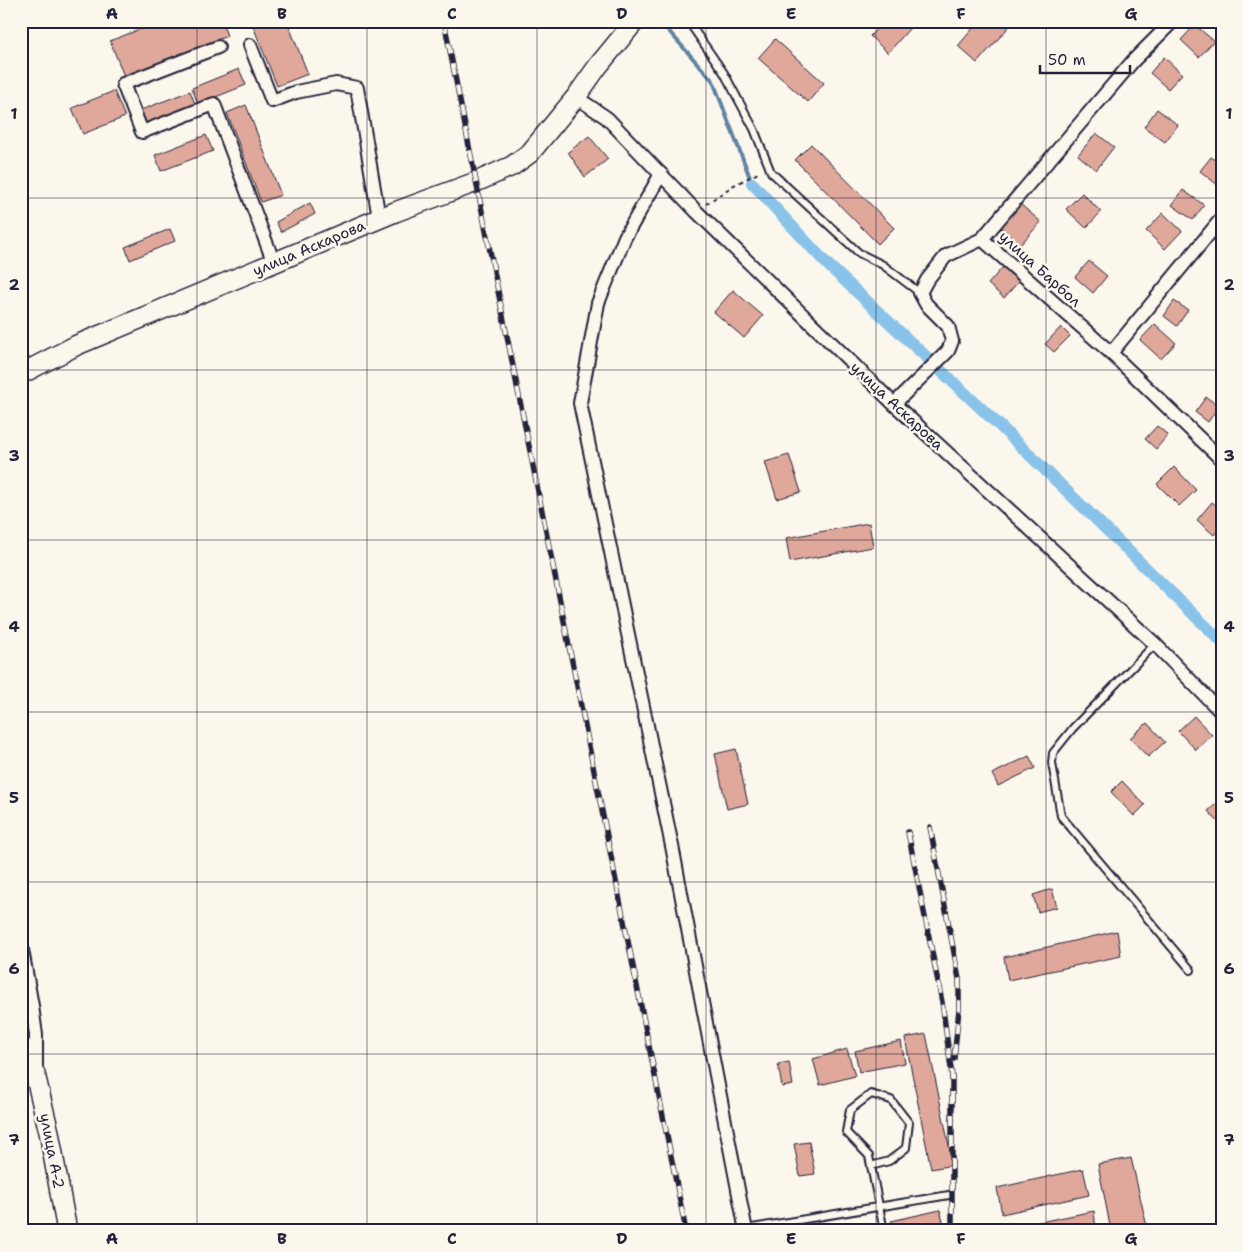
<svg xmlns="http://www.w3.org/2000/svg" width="1243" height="1252" font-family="'Shantell Sans',sans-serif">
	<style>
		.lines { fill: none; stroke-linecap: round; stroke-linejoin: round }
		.stream { stroke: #6083a3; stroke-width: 4 }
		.canal { stroke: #8ac3e9; stroke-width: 12 }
		.building { fill: #e0a79b; stroke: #22223b }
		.service-casing { stroke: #22223b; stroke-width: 10 }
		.minor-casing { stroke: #22223b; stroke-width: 16 }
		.secondary-casing { stroke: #22223b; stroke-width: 22 }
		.path { stroke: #22223b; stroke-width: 2; stroke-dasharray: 4 4; stroke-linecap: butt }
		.service { stroke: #fbf7ec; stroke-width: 6 }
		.minor { stroke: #fbf7ec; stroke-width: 12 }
		.secondary { stroke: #fbf7ec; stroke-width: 19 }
		.rail-casing { stroke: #22223b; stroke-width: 5.5 }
		.rail { stroke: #fbf7ec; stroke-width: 4; stroke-dasharray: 11; stroke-linecap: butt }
		.grid { fill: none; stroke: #22223b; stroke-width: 1; stroke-opacity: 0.55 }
		.labels { text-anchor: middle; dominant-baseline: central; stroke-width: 5; stroke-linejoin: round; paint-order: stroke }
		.street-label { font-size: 15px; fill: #22223b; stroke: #fbf7ec }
		.neatline { fill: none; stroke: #22223b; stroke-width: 2 }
		.grid-label { font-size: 16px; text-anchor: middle; font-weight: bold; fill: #22223b }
	</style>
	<rect width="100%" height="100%" fill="#fbf7ec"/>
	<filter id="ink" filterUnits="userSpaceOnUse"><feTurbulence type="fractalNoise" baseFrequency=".02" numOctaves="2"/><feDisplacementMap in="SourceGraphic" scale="10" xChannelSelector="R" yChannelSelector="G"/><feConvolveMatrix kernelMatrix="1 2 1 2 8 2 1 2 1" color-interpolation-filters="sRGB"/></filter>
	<g filter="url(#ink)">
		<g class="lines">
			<path class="stream" d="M658 21 666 28 713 81 752 183"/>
			<path class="canal" d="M752 183 826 263 1001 427 1222 642"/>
		</g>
		<g class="building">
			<path d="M161 21H222L227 36 124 76 110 41Z"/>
			<path d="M251 21H287L308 74 277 86Z"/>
			<path d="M884 21H916L888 53 870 36Z"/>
			<path d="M979 21H1014L977 63 958 46Z"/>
			<path d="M1195 25 1214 41 1199 57 1181 40Z"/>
			<path d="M775 39 824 83 808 102 758 58Z"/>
			<path d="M1164 57 1182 74 1168 89 1150 73Z"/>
			<path d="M239 69 246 85 198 104 192 88Z"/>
			<path d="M114 91 125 117 83 134 72 108Z"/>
			<path d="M190 91 197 109 148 128 141 110Z"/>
			<path d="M246 105 281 195 261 202 227 113Z"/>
			<path d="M1157 109 1178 125 1165 142 1144 127Z"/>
			<path d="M1096 133 1114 147 1096 170 1078 155Z"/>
			<path d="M206 135 213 151 161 171 155 155Z"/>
			<path d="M589 136 608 159 585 177 568 152Z"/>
			<path d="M811 144 894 228 878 244 795 160Z"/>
			<path d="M1211 157 1222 165V183L1219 186 1200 171Z"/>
			<path d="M1183 190 1204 205 1193 220 1172 205Z"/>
			<path d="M1082 193 1101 212 1086 228 1066 209Z"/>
			<path d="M310 203 315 214 281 232 276 222Z"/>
			<path d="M1020 204 1041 222 1020 245 1000 227Z"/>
			<path d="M1163 213 1182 231 1165 249 1146 231Z"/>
			<path d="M170 229 175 241 130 260 125 247Z"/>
			<path d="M1089 261 1107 276 1093 293 1075 277Z"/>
			<path d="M1003 267 1019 281 1004 298 988 284Z"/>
			<path d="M733 290 763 316 744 338 714 312Z"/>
			<path d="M1174 301 1188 310 1177 326 1164 316Z"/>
			<path d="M1155 324 1176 343 1161 359 1140 340Z"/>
			<path d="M1061 327 1070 336 1054 352 1045 344Z"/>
			<path d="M1206 397 1219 406 1208 422 1195 412Z"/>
			<path d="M1157 426 1168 435 1156 449 1145 439Z"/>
			<path d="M789 455 801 492 777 499 765 462Z"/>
			<path d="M1174 467 1196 490 1179 506 1157 484Z"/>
			<path d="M1212 502 1222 510V526L1214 535 1197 520Z"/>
			<path d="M869 523 873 547 790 562 786 538Z"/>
			<path d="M1194 716 1212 735 1196 750 1178 731Z"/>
			<path d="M1147 723 1165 742 1148 757 1130 738Z"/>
			<path d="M736 749 748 804 727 809 715 754Z"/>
			<path d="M1029 756 1035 768 998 786 992 774Z"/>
			<path d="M1122 781 1145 805 1134 816 1111 792Z"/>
			<path d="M1222 799V826L1208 811Z"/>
			<path d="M1052 889 1057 907 1038 912 1033 895Z"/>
			<path d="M1117 931 1121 956 1008 980 1004 957Z"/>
			<path d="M926 1034 953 1165 931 1169 905 1038Z"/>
			<path d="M901 1041 905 1063 859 1072 855 1051Z"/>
			<path d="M847 1049 855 1076 820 1085 813 1059Z"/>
			<path d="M789 1062 793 1085 782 1087 778 1064Z"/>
			<path d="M809 1142 815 1174 800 1176 794 1144Z"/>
			<path d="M1131 1158 1148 1231H1111L1098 1164Z"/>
			<path d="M1083 1169 1089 1195 1002 1214 997 1188Z"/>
			<path d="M940 1210 943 1222 904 1231H893L891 1221Z"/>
			<path d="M1094 1211 1096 1231H995Z"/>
			<path d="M817 1224 818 1231H804V1226Z"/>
		</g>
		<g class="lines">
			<defs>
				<g id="service">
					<path d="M688 21 724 73 754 129 771 172 859 253 883 265 920 293"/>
					<path d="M1155 644 1073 728 1053 753 1052 763 1061 816 1191 970"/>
					<path d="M871 1166 889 1161 906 1148 909 1123 891 1100 871 1094 850 1110 846 1132 869 1156 884 1231"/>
					<path d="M746 1229 949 1195"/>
				</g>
				<g id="minor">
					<path d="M1173 21 1133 61 982 239 1111 353 1222 460"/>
					<path d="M250 45 272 101 296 92 336 84 357 88 379 218"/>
					<path d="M218 47 123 84 142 132 214 104 274 263"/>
					<path d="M576 97 607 118 696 211 894 404 1155 644 1222 713"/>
					<path d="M661 174 625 237 598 303 580 403 672 846 746 1231"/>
					<path d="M1111 353 1222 218"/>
					<path d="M894 404 948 351 952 341 948 326 926 304 920 293 927 280 946 256 982 239"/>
					<path d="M21 944 32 1006 36 1035V1071"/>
				</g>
				<g id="secondary">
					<path d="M21 374 77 345 395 212 476 182 512 166 530 153 576 97 598 66 635 21"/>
					<path d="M21 1045 35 1074 49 1132 67 1231"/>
				</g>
			</defs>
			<use href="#service" class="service-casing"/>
			<use href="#minor" class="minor-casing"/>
			<use href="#secondary" class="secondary-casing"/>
			<path class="path" d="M706 204 734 185 760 172"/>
			<use href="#service" class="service"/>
			<use href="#minor" class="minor"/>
			<use href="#secondary" class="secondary"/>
			<defs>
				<g id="rail">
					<path d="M444 21 686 1231"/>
					<path d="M930 827 959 979V1009L954 1059"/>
					<path d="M908 832 942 1002 952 1076V1231"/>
				</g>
			</defs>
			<use href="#rail" class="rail-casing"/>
			<use href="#rail" class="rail"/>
		</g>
	</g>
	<path class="grid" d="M197 21V1231M367 21V1231M537 21V1231M706 21V1231M876 21V1231M1046 21V1231M21 198H1222M21 370H1222M21 540H1222M21 712H1222M21 882H1222M21 1054H1222"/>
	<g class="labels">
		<g class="street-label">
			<text transform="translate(309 248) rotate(-23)">улица Аскарова</text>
			<text transform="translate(1040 269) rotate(42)">улица Барбол</text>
			<text transform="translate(897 406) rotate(43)">улица Аскарова</text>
			<text transform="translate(52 1151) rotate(79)">улица А-2</text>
		</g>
	</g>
	<rect width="1243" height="1252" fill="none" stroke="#fbf7ec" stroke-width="55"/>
	<path d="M1040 65v8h90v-8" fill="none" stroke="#22223b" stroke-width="2.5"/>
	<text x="1048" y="65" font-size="15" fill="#22223b" stroke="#fbf7ec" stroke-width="4" paint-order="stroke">50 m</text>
	<rect x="28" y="28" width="1188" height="1196" class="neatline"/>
	<g class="grid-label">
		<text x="112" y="19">A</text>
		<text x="282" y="19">B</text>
		<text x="452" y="19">C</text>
		<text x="622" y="19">D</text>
		<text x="791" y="19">E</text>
		<text x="961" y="19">F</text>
		<text x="1131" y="19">G</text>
		<text x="14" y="119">1</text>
		<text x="1229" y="119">1</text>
		<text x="14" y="290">2</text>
		<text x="1229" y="290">2</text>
		<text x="14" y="461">3</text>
		<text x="1229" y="461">3</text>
		<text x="14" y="632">4</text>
		<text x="1229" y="632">4</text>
		<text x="14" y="803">5</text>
		<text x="1229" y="803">5</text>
		<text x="14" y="974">6</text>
		<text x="1229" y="974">6</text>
		<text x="14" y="1145">7</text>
		<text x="1229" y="1145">7</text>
		<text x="112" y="1244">A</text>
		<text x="282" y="1244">B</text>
		<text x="452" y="1244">C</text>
		<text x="622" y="1244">D</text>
		<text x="791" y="1244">E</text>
		<text x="961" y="1244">F</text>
		<text x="1131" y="1244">G</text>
	</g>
</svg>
